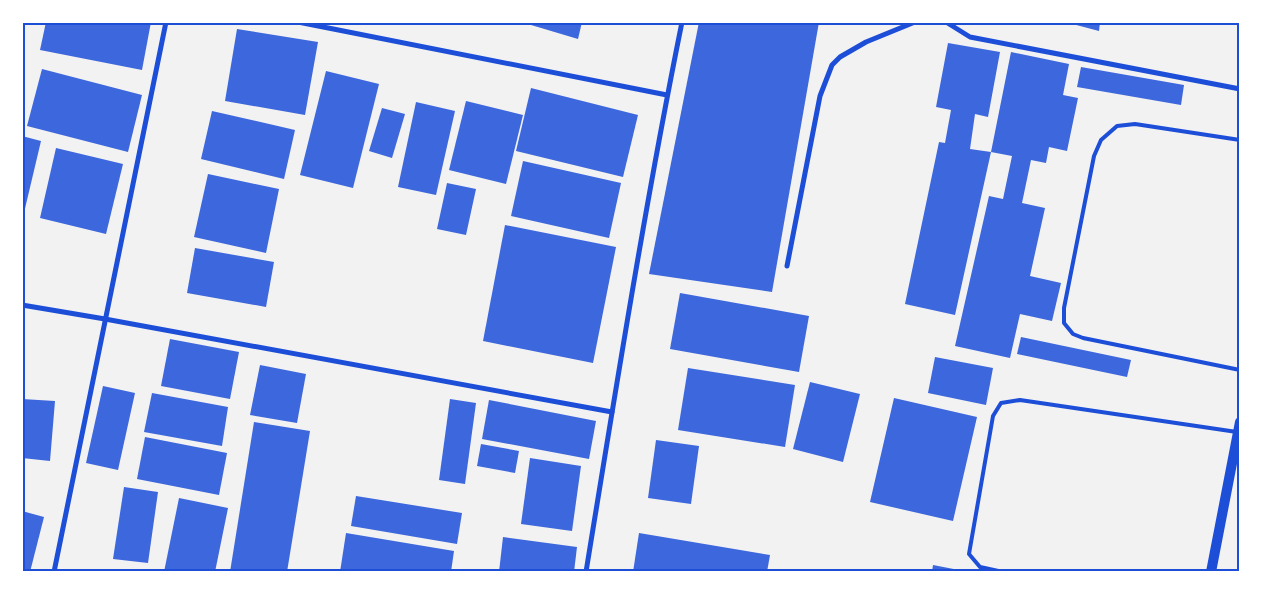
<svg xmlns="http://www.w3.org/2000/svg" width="1262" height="594" font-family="Arial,sans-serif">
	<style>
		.building { fill: #3d67dc }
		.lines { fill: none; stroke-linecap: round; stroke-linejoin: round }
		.service { stroke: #1d4ed8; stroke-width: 4 }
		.minor { stroke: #1d4ed8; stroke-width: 5 }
		.secondary { stroke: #1d4ed8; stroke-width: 10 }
		.neatline { fill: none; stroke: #1d4ed8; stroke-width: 2 }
	</style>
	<rect width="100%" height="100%" fill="#f2f2f2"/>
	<g class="building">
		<path d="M46 22H151L142 70 40 50Z"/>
		<path d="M521 22H582L578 39Z"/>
		<path d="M699 22H819L772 292 649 274Z"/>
		<path d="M1065 22H1100L1099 31Z"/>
		<path d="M237 29 318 42 305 115 225 101Z"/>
		<path d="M948 43 1000 52 988 117 975 114 970 149 991 152 955 315 905 304 939 142 945 143 951 110 936 107Z"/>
		<path d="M1011 52 1069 64 1063 95 1078 98 1067 151 1049 147 1046 163 1031 160 1022 203 1045 208 1030 276 1061 283 1052 321 1020 314 1010 358 955 346 989 196 1003 199 1012 156 991 152Z"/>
		<path d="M1081 67 1184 85 1181 105 1077 87Z"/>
		<path d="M42 69 142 95 128 152 27 126Z"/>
		<path d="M326 71 379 84 353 188 300 175Z"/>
		<path d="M531 88 638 115 623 177 516 151Z"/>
		<path d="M466 101 523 115 506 184 449 170Z"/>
		<path d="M416 102 455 111 436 195 398 187Z"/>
		<path d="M382 108 405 114 392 158 369 151Z"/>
		<path d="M212 111 295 130 284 179 201 159Z"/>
		<path d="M22 136 41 141 23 217H22Z"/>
		<path d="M56 148 123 164 106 234 40 218Z"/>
		<path d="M523 161 621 183 609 238 511 216Z"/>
		<path d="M208 174 279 189 266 253 194 237Z"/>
		<path d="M447 183 476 189 466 235 437 229Z"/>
		<path d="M505 225 616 247 593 363 483 341Z"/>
		<path d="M195 248 274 262 266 307 187 293Z"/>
		<path d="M680 293 809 316 799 372 670 349Z"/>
		<path d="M1021 337 1131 360 1127 377 1017 354Z"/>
		<path d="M170 339 239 352 230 399 161 386Z"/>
		<path d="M935 357 993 368 986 405 928 393Z"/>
		<path d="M260 365 306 374 297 423 250 415Z"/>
		<path d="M688 368 795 385 785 447 678 430Z"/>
		<path d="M810 382 860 394 843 462 793 449Z"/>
		<path d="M103 386 135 393 118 470 86 463Z"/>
		<path d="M152 393 228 407 222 446 144 432Z"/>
		<path d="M894 398 977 417 953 521 870 502Z"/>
		<path d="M22 399 55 401 50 461 22 458Z"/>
		<path d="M450 399 476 403 465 484 439 480Z"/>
		<path d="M489 400 596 421 589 459 482 439Z"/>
		<path d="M254 422 310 431 287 572H230Z"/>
		<path d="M145 437 227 453 219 495 137 479Z"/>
		<path d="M656 440 699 446 691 504 648 498Z"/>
		<path d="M481 444 519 451 515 473 477 466Z"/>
		<path d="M530 458 581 466 572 531 521 524Z"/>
		<path d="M124 487 158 492 148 563 113 559Z"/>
		<path d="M356 496 462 513 457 544 351 526Z"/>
		<path d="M179 498 228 508 215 572H164Z"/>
		<path d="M22 511 44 517 30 572H22Z"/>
		<path d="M346 533 454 551 451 572H340Z"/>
		<path d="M639 533 770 555 767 572H633Z"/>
		<path d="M503 537 577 547 574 572H499Z"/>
		<path d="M933 565 964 571V572H932Z"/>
	</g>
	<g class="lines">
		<g class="service">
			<path d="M1240 140 1135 124 1117 126 1101 140 1094 156 1064 308V323L1073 334 1083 338 1240 370"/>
			<path d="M1003 572 980 567 969 554 993 416 1001 403 1020 400 1237 432"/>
		</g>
		<g class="minor">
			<path d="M298 22 667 95"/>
			<path d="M946 22 970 37 1240 89"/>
			<path d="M787 266 820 96 832 65 840 57 866 42 915 22"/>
			<path d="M22 305 105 319 612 412"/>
			<path d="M54 572 166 22"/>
			<path d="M586 572C616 388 645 205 682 22"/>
		</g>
		<path class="secondary" d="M1211 572 1240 422"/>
	</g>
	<rect width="1262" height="594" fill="none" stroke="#ffffff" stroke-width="48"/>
	<rect x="24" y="24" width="1214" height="546" class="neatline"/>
</svg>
